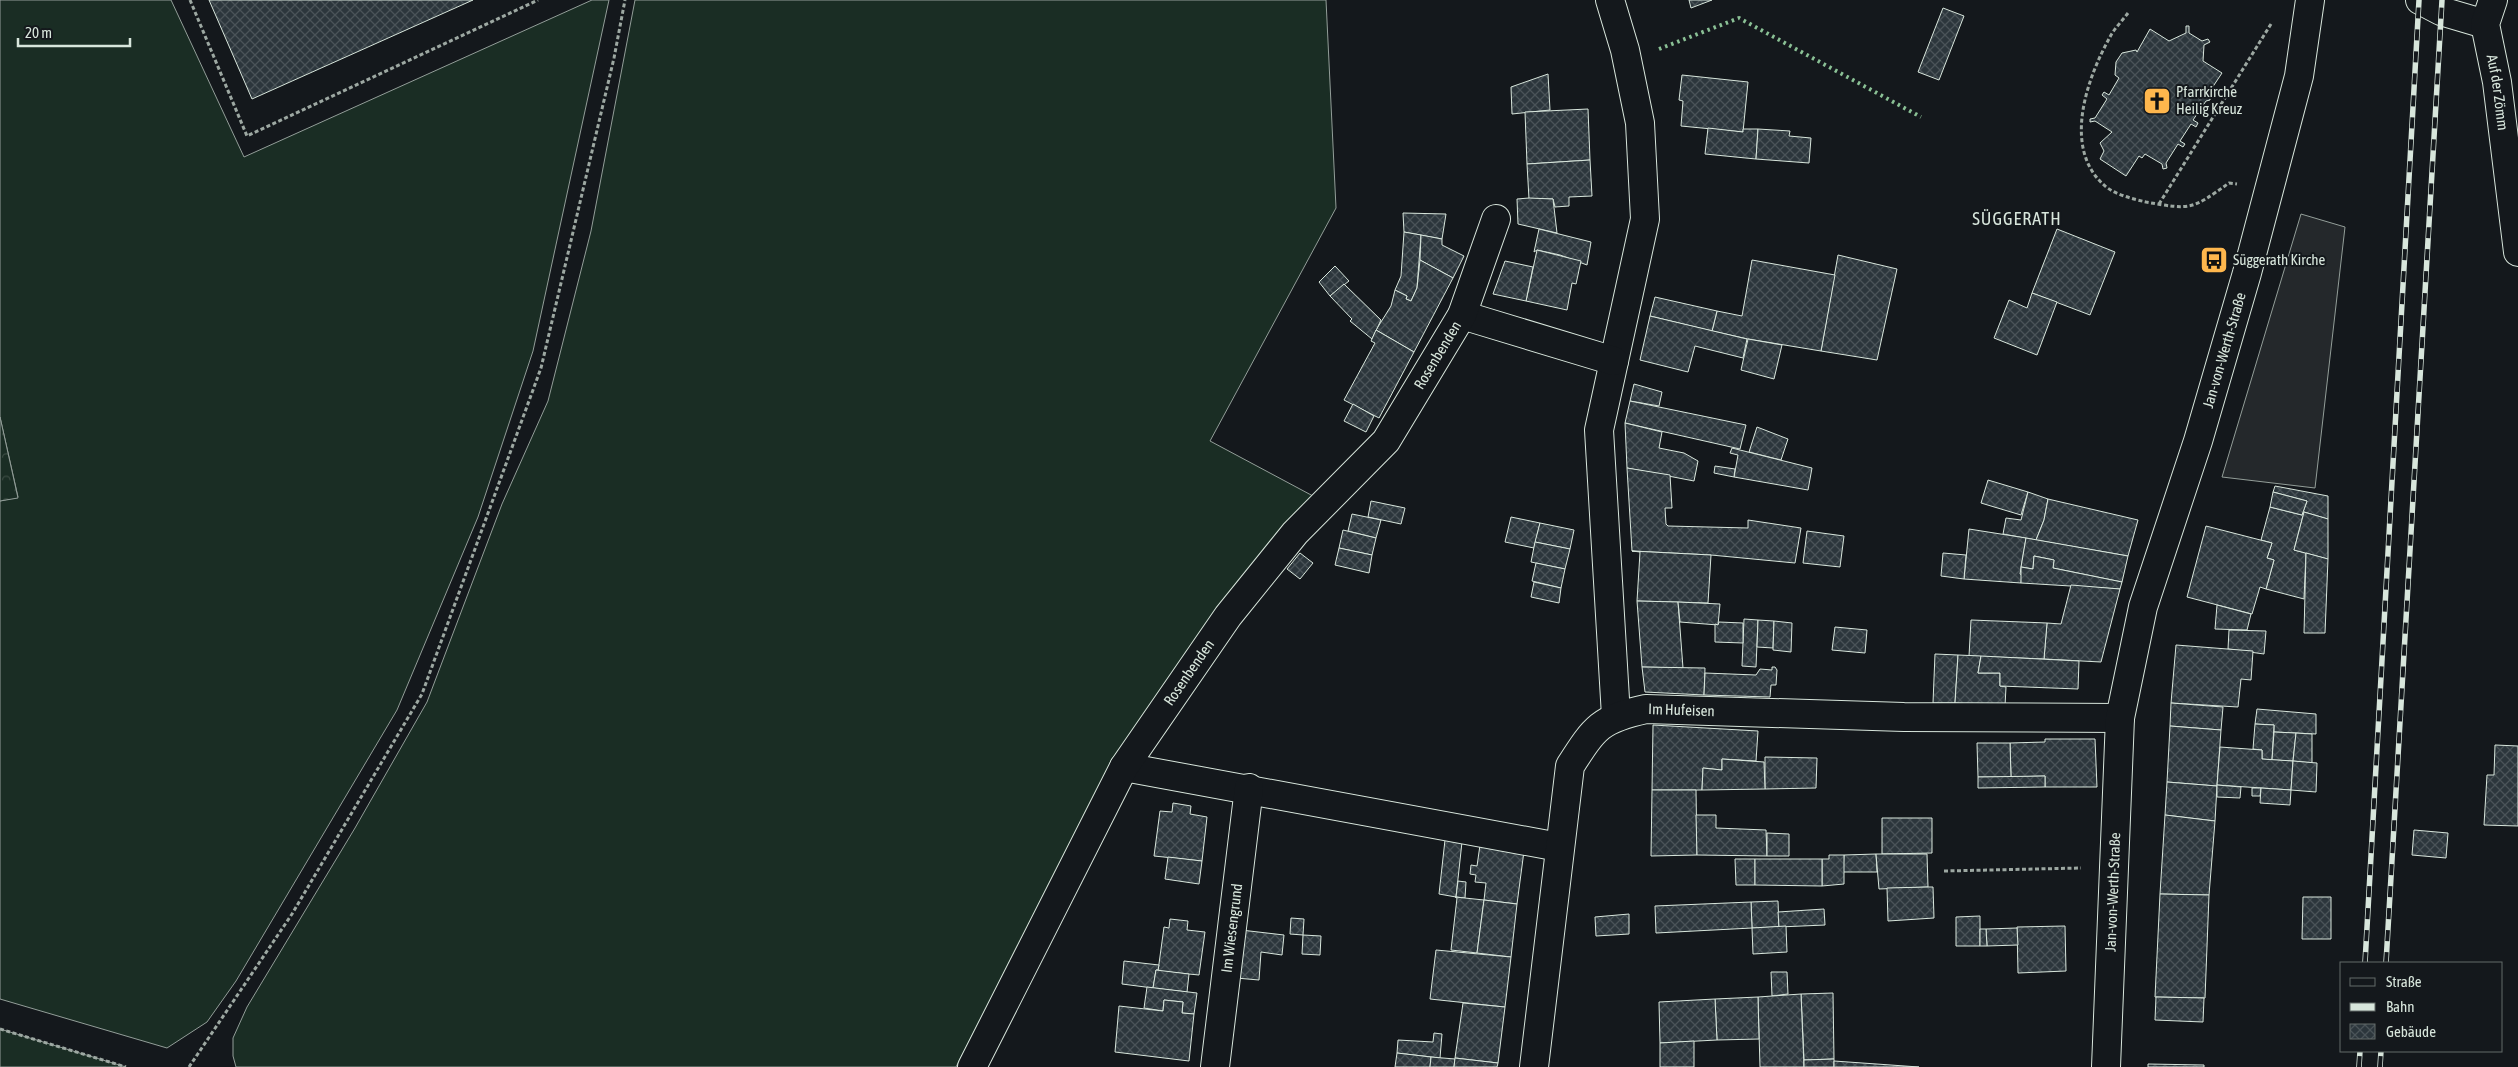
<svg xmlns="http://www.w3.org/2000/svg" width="2518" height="1067" font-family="'Asap Condensed',sans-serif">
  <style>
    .grass { fill: #1a2d24; stroke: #939e99 }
    .forest { fill: url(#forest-crowns); stroke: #939e99 }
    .parking { fill: #24282b; stroke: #939e99 }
    .building { fill: url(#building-cross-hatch); stroke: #d8e6dc }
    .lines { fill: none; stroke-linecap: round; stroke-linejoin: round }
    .minor-casing { stroke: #d8e6dc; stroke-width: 30 }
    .major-casing { stroke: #d8e6dc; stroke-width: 30 }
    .path { stroke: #9da8a2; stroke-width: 3; stroke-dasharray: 4 2.5; stroke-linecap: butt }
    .minor { stroke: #14181c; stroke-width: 28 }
    .major { stroke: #14181c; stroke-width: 28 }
    .rail-casing { stroke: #d8e6dc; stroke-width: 5.5 }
    .rail { stroke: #14181c; stroke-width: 4; stroke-dasharray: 11; stroke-linecap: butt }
    .hedge { stroke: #8ac095; stroke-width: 4; stroke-dasharray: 2.5 4; stroke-linecap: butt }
    .labels { text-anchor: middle; stroke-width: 4; stroke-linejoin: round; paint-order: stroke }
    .poi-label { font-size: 15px; fill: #d8e6dc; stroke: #14181c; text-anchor: start }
    .street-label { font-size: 15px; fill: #d8e6dc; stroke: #14181c }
    .quarter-label { font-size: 18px; letter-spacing: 1px; fill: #d8e6dc; stroke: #14181c }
  </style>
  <defs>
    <pattern id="forest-crowns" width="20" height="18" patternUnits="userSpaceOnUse" patternTransform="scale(1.25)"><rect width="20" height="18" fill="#1a2d24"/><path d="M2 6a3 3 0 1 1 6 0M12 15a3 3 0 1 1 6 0" fill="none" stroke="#3b4b43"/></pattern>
    <pattern id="building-cross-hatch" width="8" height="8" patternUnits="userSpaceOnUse" patternTransform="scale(1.25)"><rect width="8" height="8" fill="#2c363c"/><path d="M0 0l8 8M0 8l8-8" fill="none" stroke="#4a5358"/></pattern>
  </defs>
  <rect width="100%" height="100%" fill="#14181c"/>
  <g class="grass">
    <path d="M0 0H171L244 157 592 0H609L533 351 478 517 397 710 236 981 207 1022 167 1048 0 999V501L18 497 0 417Z"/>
    <path d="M635 0H1326L1336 208 1210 441 1313 496 1117 752 956 1067H236L233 1056V1038L247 1007 355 828 427 702 502 504 548 401 591 231Z"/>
    <path d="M0 1029 126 1067H0Z"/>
  </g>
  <path class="forest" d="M0 417 18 498 0 501Z"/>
  <path class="parking" d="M2301 214 2345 227 2315 488 2222 477Z"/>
  <g class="building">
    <path d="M209 0H473L252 99Z"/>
    <path d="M1689 0H1712L1691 8Z"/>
    <path d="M1943 8 1964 16 1939 80 1918 72Z"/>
    <path d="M2186 26H2189V33L2202 41 2208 39 2210 42 2204 45 2203 61 2222 73 2206 97H2210V100L2206 101 2193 120 2198 123 2196 127 2191 124 2180 141 2185 144 2183 147 2178 144 2166 163 2167 168 2163 169 2162 164 2145 154 2142 158 2139 156 2126 176 2100 159 2104 151 2100 143 2112 132 2095 121 2090 122V119L2095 118 2107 99 2102 95 2104 92 2109 95 2119 78 2115 75 2116 62 2122 53 2136 50 2137 52 2150 29 2169 41 2186 33Z"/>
    <path d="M1548 74 1550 110 1512 114 1511 87Z"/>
    <path d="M1682 75 1748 82 1743 132 1681 126 1683 101 1679 100Z"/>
    <path d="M1588 109 1590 160 1527 164 1525 112Z"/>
    <path d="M1708 128 1743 132V129H1758L1756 159 1705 154Z"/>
    <path d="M1758 129 1790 131 1789 136 1811 138 1809 163 1756 159Z"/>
    <path d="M1590 160 1592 196 1569 197V206L1555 207 1553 199H1529L1527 164Z"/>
    <path d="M1529 198 1553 199 1557 233 1518 224 1517 199Z"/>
    <path d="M1403 213 1446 214 1442 239 1404 232Z"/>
    <path d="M1539 229 1591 242 1587 265 1560 255 1537 250 1534 252Z"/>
    <path d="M2057 229 2115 252 2090 315 2032 293Z"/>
    <path d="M1404 232 1421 235 1417 288 1411 301 1406 299 1407 296 1395 290 1401 276Z"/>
    <path d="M1421 235 1442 239V245L1464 256 1453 278 1420 260Z"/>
    <path d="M1537 250 1581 261 1576 284 1572 283 1567 310 1526 301Z"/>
    <path d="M1838 255 1897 269 1877 360 1821 351Z"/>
    <path d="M1420 260 1453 278 1414 352 1376 330 1391 306 1395 290 1407 296 1406 299 1411 301 1417 288Z"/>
    <path d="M1752 260 1835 275 1821 351 1748 339 1712 331 1717 311 1742 316Z"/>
    <path d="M1505 261 1533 267 1526 301 1493 294Z"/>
    <path d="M1335 266 1349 281 1330 296 1319 282Z"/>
    <path d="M1344 284 1381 320 1372 339 1350 321 1352 319 1330 296Z"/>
    <path d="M2032 293 2057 302 2037 355 1994 338 2009 300 2027 308Z"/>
    <path d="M1655 297 1717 311 1712 331 1650 316Z"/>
    <path d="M1650 316 1747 339 1743 358 1695 346 1688 372 1640 360Z"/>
    <path d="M1376 330 1414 352 1379 418 1344 400 1375 343 1371 341Z"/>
    <path d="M1748 339 1782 345 1774 379 1741 370Z"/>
    <path d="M1634 384 1662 392 1659 406 1630 401Z"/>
    <path d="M1630 401 1746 425 1740 449 1625 423Z"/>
    <path d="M1353 404 1374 416 1366 432 1344 421Z"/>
    <path d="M1625 423 1662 432 1659 448 1684 453 1698 461 1694 481 1627 468Z"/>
    <path d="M1757 427 1788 439 1781 460 1749 452Z"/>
    <path d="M1732 448 1812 468 1808 490 1734 477 1738 455 1730 453Z"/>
    <path d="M1715 466 1735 469 1734 477 1714 473Z"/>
    <path d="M1627 468 1670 475 1672 508H1665L1666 524 1668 526 1748 528V520L1801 528 1795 563 1711 555 1632 551Z"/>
    <path d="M1988 480 2028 492 2021 515 1981 503Z"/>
    <path d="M2275 486 2328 496V519L2304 512 2294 550 2306 553 2304 599 2266 589 2274 560 2267 558 2272 543 2261 540 2270 507 2302 515 2307 501 2273 492Z"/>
    <path d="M2028 492 2048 499 2044 520 2036 540 2003 534 2006 518 2021 520Z"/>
    <path d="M2273 492 2307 501 2302 515 2270 507Z"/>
    <path d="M2048 499 2138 520 2128 556 2036 540 2044 520Z"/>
    <path d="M1371 501 1405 508 1401 524 1368 517Z"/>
    <path d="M2304 512 2328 519V559L2294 550Z"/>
    <path d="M1352 514 1381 520 1376 538 1348 531Z"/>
    <path d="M1511 517 1540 523 1534 548 1505 542Z"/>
    <path d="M1540 523 1574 530 1570 549 1535 542Z"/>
    <path d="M2206 526 2272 543 2267 558 2274 560 2266 589 2260 587 2252 614 2187 597Z"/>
    <path d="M1969 529 2026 538 2020 574 2022 575 2021 583 1964 579Z"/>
    <path d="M1343 530 1376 538 1372 555 1339 548Z"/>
    <path d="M1807 531 1844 536 1840 567 1803 563Z"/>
    <path d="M2026 538 2128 556 2122 582 2053 568 2054 560 2034 556 2033 569 2021 567Z"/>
    <path d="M1535 542 1570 549 1565 569 1531 562Z"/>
    <path d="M1339 548 1372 555 1369 573 1335 565Z"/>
    <path d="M1632 551 1711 555 1708 603 1637 601 1640 552Z"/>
    <path d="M1300 553 1313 563 1300 579 1287 569Z"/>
    <path d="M1943 553 1966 555 1964 579 1941 576Z"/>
    <path d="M2306 553 2328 559 2325 633H2304Z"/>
    <path d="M2034 556 2054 560 2053 568 2122 582 2120 589 2021 583V567L2033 569Z"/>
    <path d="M1536 563 1565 569 1561 588 1532 581Z"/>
    <path d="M1534 582 1561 588 1559 603 1531 597Z"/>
    <path d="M2071 585 2120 589 2101 662 2044 659 2047 623 2061 624Z"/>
    <path d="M1637 601 1678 602 1683 668 1642 667Z"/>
    <path d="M1678 602 1720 604 1718 625 1680 622Z"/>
    <path d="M2217 605 2251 614 2247 630 2215 629Z"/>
    <path d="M1744 619 1758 620 1756 667 1742 666Z"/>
    <path d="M1758 620 1774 621 1773 648 1757 647Z"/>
    <path d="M1971 620 2047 623 2044 659 1969 656Z"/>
    <path d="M1774 621 1792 623 1791 652 1773 650Z"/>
    <path d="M1719 622 1743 623V643L1715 642V624L1718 625Z"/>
    <path d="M1835 627 1867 630 1865 653 1832 650Z"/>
    <path d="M2229 630 2266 631 2264 654 2228 649Z"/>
    <path d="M2176 645 2253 651 2251 680 2241 679 2238 707 2171 703Z"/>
    <path d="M1935 654 1958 655 1955 703H1933Z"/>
    <path d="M1958 655 1981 656 1978 673H2000V686L2006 687 2005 706 1955 703Z"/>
    <path d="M1981 656 2079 661 2078 689 2000 686V673H1978Z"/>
    <path d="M1642 667 1705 668 1704 695 1645 692Z"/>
    <path d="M1772 667H1775L1777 670 1776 685H1771L1770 697 1704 695 1705 673 1756 675 1760 669 1772 670Z"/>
    <path d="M2171 703 2223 707 2221 730 2170 726Z"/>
    <path d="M2257 709 2316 714V734L2274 732V725L2255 724Z"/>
    <path d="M2255 724 2274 725 2272 760 2262 759V750L2253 749Z"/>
    <path d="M1653 725 1758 731 1756 761 1722 759V770L1703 768 1702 790H1652Z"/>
    <path d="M2170 726 2221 730 2217 786 2167 782Z"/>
    <path d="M2274 732 2296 733 2293 761 2272 760Z"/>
    <path d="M2296 733 2312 734V763L2293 761Z"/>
    <path d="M2045 739H2095L2097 787H2045V776L2011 777 2010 743 2045 742Z"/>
    <path d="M1977 743H2010L2011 777H1978Z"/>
    <path d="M2495 745 2518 746V826L2484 825 2487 775H2494Z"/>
    <path d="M2220 747 2262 750V759L2293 761 2291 790 2217 785Z"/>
    <path d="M1765 757 1817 758 1816 788 1765 789Z"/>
    <path d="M1722 759 1764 762 1765 789 1702 790 1703 768 1722 770Z"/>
    <path d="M2293 761 2317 763 2316 792 2291 790Z"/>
    <path d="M2045 776V787L1978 788V777Z"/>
    <path d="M2167 782 2217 786 2215 821 2165 815Z"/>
    <path d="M2217 785 2241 787 2240 798 2217 797Z"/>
    <path d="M2252 788H2261L2260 796H2252Z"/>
    <path d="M2261 788 2291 790 2290 805 2260 803Z"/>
    <path d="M1652 790H1696L1697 855 1651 856Z"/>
    <path d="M1173 803 1191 806 1190 814 1207 817 1202 861 1154 856 1160 811 1172 812Z"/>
    <path d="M1696 815H1716V828L1766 830 1767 856 1697 855Z"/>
    <path d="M2165 815 2215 821 2209 895 2160 894Z"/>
    <path d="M1882 818H1932V853L1882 854Z"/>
    <path d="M2414 830 2448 833 2446 858 2412 855Z"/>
    <path d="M1767 833 1789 834V856H1767Z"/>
    <path d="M1445 840 1462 842 1456 897 1439 894Z"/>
    <path d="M1480 845 1524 851 1517 904 1484 900 1486 883 1475 882 1476 875 1470 874 1471 865 1477 866Z"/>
    <path d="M1876 854 1877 872H1843L1844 855Z"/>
    <path d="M1876 854H1927L1928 887 1879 889Z"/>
    <path d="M1829 855H1844V884L1822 886V859H1829Z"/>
    <path d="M1168 857 1202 861 1199 884 1165 879Z"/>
    <path d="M1735 859H1755V885H1736Z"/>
    <path d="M1755 859H1822V886L1755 885Z"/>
    <path d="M1458 881 1466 882 1465 898 1456 897Z"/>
    <path d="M1928 887H1933L1934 918 1888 921 1887 888Z"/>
    <path d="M2160 894 2209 895 2205 998 2155 997Z"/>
    <path d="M1455 897 1484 900 1477 953 1451 950 1457 898Z"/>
    <path d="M2303 897H2331V939H2302Z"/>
    <path d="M1484 900 1517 904 1511 957 1477 953Z"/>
    <path d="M1778 901 1779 927 1752 928 1751 902Z"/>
    <path d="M1751 902 1752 928 1656 933 1655 906Z"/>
    <path d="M1824 909 1825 925 1779 927 1778 912Z"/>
    <path d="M1629 914V934L1596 936 1595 917Z"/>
    <path d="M1980 916V946H1956V917Z"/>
    <path d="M1291 918 1304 919 1303 935 1290 934Z"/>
    <path d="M1170 919 1188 921 1187 930 1205 932 1199 975 1158 971 1164 927 1169 928Z"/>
    <path d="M1786 926 1787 952 1753 954 1752 928Z"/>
    <path d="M2065 926 2066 971 2018 973 2017 927Z"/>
    <path d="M2017 928 2018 945 1987 946 1986 929Z"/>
    <path d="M1980 929H1986L1987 946H1980Z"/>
    <path d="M1241 930 1284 935 1282 955 1261 952 1259 980 1236 978Z"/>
    <path d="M1303 935 1321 936 1320 955 1302 954Z"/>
    <path d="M1436 950 1511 957 1505 1007 1430 999Z"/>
    <path d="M1124 961 1159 965 1158 970H1156L1153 988 1122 984Z"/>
    <path d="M1156 970 1189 974 1187 992 1153 988Z"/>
    <path d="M1771 972H1787L1788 994 1772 996Z"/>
    <path d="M1147 987 1197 993 1194 1014 1182 1013 1183 1002 1164 1000 1163 1011 1144 1008Z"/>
    <path d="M1833 993 1834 1059 1804 1060 1801 994Z"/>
    <path d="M1801 994 1804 1067H1760L1758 997Z"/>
    <path d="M1758 997 1759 1039 1717 1040 1715 999Z"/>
    <path d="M2156 997 2204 998 2203 1022 2155 1020Z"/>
    <path d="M1715 999 1717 1040 1660 1043 1659 1002Z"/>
    <path d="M1164 1000 1183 1002 1182 1013 1194 1014 1189 1061 1115 1052 1119 1006 1163 1011Z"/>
    <path d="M1463 1003 1505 1007 1498 1063 1455 1058Z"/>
    <path d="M1434 1033 1442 1034 1440 1058 1397 1053 1398 1040 1433 1042Z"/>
    <path d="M1694 1041V1067H1660V1043Z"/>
    <path d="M1397 1053 1431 1057 1430 1067H1395Z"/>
    <path d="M1431 1057 1455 1059 1454 1067H1430Z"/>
    <path d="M1455 1058 1498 1063 1497 1067H1454Z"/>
    <path d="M1834 1059V1067H1804V1060Z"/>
    <path d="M1834 1061 1919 1067H1834Z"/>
    <path d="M2148 1064 2204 1065V1067H2148Z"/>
  </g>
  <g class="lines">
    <g class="minor-casing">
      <g id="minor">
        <path d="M1610 0 1625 50 1640 123 1645 219 1599 430 1616 716"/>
        <path d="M2420 0 2441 11 2485 24"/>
        <path id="s1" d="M2493 0 2485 24 2497 82 2518 252"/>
        <path d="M1462 315 1614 361"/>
        <path d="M1124 767 1559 847"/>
        <path id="s2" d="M972 1067 1124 767 1228 616 1295 533 1386 441 1462 315 1496 219"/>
        <path id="s3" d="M1215 1067 1249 788"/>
        <path id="s4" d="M1534 1067 1570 766C1595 727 1600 719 1646 709L1904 717 2120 718"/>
      </g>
    </g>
    <g class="major-casing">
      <g id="major">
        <path id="s5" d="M2106 1067 2120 718 2143 607 2198 441 2247 273 2299 76 2310 0"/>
      </g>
    </g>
    <g class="path">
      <path d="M190 0 247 136 538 0"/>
      <path d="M2128 13C2122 21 2114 29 2110 37 2087 78 2062 148 2104 185 2113 194 2133 199 2146 202 2191 210 2191 210 2229 183L2237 184"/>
      <path d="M2159 204 2271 24"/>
      <path d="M1944 871 2081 868"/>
      <path d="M0 1029 126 1067"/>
      <path d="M189 1067 292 914 422 694 541 368 614 58 625 0"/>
    </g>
    <use href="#minor" class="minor"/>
    <use href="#major" class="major"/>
    <g class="rail-casing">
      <g id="rail">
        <path d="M2365 963 2419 0"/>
        <path d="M2386 963 2442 0"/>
        <path d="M2359 1067 2360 1051"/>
        <path d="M2380 1067 2381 1051"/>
      </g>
    </g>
    <use href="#rail" class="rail"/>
    <path class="hedge" d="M1659 49 1739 18 1921 117"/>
  </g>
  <defs>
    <g id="church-square" transform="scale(1.4375)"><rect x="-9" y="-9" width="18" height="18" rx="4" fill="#ffb74d" stroke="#14181c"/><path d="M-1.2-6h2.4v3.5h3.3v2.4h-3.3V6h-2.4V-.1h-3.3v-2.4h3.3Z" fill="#111"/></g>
    <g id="bus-square" transform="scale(1.4375)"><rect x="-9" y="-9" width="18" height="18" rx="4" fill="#ffb74d" stroke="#14181c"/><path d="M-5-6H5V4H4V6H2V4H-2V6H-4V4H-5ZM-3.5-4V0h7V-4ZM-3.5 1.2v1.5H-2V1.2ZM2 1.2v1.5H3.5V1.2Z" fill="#111"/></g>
  </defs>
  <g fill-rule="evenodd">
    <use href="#church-square" x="2157" y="101"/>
    <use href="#bus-square" x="2214" y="260"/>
  </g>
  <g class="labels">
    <g class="poi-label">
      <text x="2176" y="97">Pfarrkirche<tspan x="2176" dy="17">Heilig Kreuz</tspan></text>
      <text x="2233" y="265">Süggerath Kirche</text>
    </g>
    <g class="street-label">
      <text dy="5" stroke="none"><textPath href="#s1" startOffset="95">Auf der Zömm</textPath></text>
      <text dy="5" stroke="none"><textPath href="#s5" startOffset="732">Jan-von-Werth-Straße</textPath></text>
      <text dy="5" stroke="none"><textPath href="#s2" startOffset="856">Rosenbenden</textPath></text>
      <text dy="5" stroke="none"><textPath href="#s2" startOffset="451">Rosenbenden</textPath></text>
      <text dy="5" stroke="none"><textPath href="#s4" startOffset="438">Im Hufeisen</textPath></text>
      <text dy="5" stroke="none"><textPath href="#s5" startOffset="175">Jan-von-Werth-Straße</textPath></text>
      <text dy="5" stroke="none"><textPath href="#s3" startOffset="140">Im Wiesengrund</textPath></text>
    </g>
    <g class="quarter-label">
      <text x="2017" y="225">SÜGGERATH</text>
    </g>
  </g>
  <rect x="2340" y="962" width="162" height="90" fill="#14181c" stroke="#626a69"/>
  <rect x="2350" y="978" width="25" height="8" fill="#14181c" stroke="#626a69"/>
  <text x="2386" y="987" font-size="15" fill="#d8e6dc">Straße</text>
  <rect x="2350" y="1003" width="25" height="8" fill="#d8e6dc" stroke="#626a69"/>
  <text x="2386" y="1012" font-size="15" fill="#d8e6dc">Bahn</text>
  <rect x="2350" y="1024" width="25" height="15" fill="url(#building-cross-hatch)" stroke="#626a69"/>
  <text x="2386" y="1037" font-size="15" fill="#d8e6dc">Gebäude</text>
  <path d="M18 38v8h112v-8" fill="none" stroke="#d8e6dc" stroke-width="2.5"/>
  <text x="25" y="38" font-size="15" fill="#d8e6dc" stroke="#14181c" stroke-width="4" paint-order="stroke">20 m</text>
</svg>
